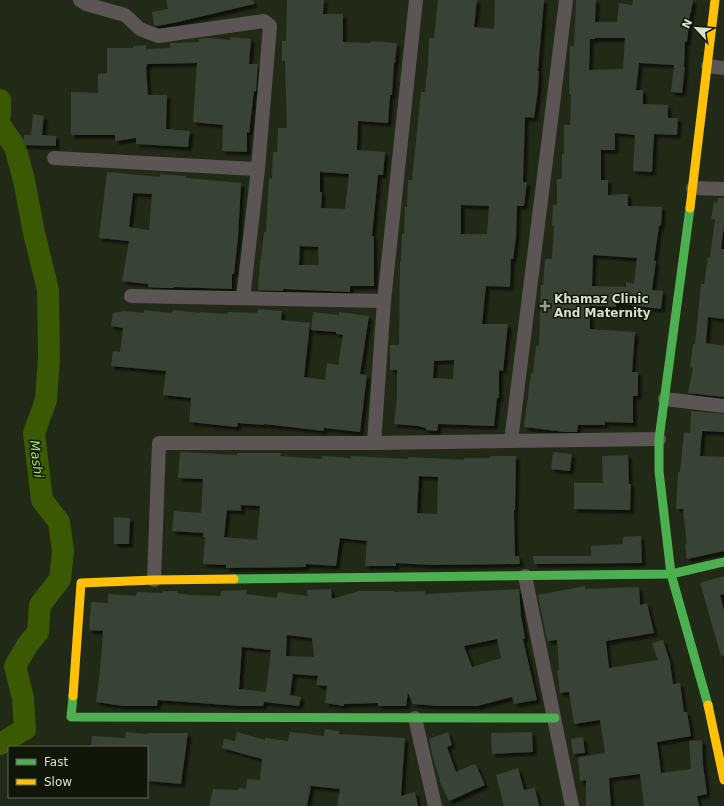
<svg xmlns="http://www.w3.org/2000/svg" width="724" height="806" font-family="'DejaVu Sans',sans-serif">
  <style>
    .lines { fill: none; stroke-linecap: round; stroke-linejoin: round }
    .river { stroke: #3a5902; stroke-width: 22 }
    .building { fill: #384235; fill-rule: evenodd; filter: url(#shadow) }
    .street { stroke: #5b5554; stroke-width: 14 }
    .fast { stroke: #4caf50; stroke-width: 9 }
    .slow { stroke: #ffc107; stroke-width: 9 }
    .poi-dot { fill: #97a18d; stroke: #101708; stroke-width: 1.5 }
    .labels { text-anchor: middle; stroke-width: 3; stroke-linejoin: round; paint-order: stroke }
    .poi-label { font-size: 12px; font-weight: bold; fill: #d6e1cc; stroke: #101708; text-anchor: start }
    .water-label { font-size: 13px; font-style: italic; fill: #a6e25b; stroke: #101708 }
  </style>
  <defs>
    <filter id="shadow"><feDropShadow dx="3.5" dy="3.5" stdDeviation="1" flood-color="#0009"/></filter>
  </defs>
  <rect width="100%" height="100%" fill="#212a17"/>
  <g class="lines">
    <g class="river">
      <path d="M0 100V114"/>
      <path d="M0 125 15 147 24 180 34 233 48 290 49 358 46 400 34 433 42 500 59 522 63 551 60 579 40 605 38 632 28 644 15 666 23 698 25 729 0 744"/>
    </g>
  </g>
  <g class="building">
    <path d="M166 0H253L254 4 178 22 157 26 154 25 152 12 168 9Z"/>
    <path d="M287 0H324L323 14H343V42L371 43V41L397 43 395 63H394L392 95H390L388 123 358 121 357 150 385 152 383 175H378L372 236H374V286H350V292L283 289V291L258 290 260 260H261L264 232H266L269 178 272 179 273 152H277L278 128H287L285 64V61H282V41H286ZM320 172 349 174 345 209 321 208 322 192H320ZM300 246 318 247 319 265H299Z"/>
    <path d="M438 0H477L474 27 494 29 495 0H544L538 71H539L538 90 534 118 525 117 523 182H527L524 206H517L516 237 513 259H511L510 287 486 286 482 324H508L503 371 499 370V398H497L494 426 438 424 437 431 426 430V428L418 426 394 424 397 397V370H390V345H399L400 261H401L402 234H404L405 207H407L408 180H412L421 92H425L428 63 429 38H434ZM461 205 489 206 487 234H461ZM454 360 453 379 433 378 434 361Z"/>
    <path d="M576 0H596L595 22H617L619 3 632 5 633 0H693L691 13H690L687 42H685L684 67H685L682 93 671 92 674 65 639 63 636 90H643V104L668 105V118H678L677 135 654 134 652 172 633 171 635 135 615 133V150H601V180H608V195L628 194V206L662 207 661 226H659L654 260 656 261 652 290 663 291 661 309 616 303V307L590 306V329L635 332 632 372H638V396H633V423L605 422V425H578L577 432H565L524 427 531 373H533L536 346H539L541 285H543L545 259H552L554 226H552L553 205H557V179H562V154H564V125H570L571 94H569L570 46H574ZM595 38H625L623 69 589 70 590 39H595ZM593 255 637 258 634 284 626 282V287L592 286Z"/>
    <path d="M230 37 251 39 249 64H258L256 92 254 91 249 133 247 132V152L222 151 223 125 193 122 197 63 147 64V67H146L148 95H167L166 129 190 131 188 147 136 144V138L115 141V135H71V92L98 93V74L107 73V48H133V46L146 45V49L170 48V43L199 42V39L207 38 230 40Z"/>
    <path d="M33 114 44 116 42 135 56 136V146L23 145 24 135H31Z"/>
    <path d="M107 172 160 177V174L186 176V178L241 183 238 238 234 274H232V289L174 287V288H163L148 287V284L122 281 129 241 99 238ZM133 193 152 194 149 230 129 227Z"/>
    <path d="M718 198H724V225L721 249H724V319L708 317 706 343 724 346V397L688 393 693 368 690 367 693 344H695L701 284H704L708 257 710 258 715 219H711L714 202 717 203Z"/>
    <path d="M258 309 282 311 281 320 310 323 304 377 325 380 327 363 338 365 343 335 336 334V332L311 330 313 312 339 315V312L369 316 360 374 367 375 360 432 324 428V431L264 424V425L238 423 237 427 189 422 191 398 163 395 166 371 111 366 113 351 120 352 123 328 111 326 113 313 125 311 144 313V310L172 313 173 310 200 313V312L228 314V312L257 313Z"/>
    <path d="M691 411 724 414V432L702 431 700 456 724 457V551L687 559 685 545 687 544 683 509H676L678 472H680L684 432 690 433Z"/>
    <path d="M180 452 237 455V453H281L280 456 322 459V456L351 458V456L408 459V457L464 460V458H490V456H516L515 510H514L515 556H519L520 564 432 565 396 563V566H365L367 541 340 538 336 566 306 564V567L226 568V565L203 564 205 537H203V533L172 531 174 511 201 513 203 479 178 478ZM419 476 438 477 437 514 417 513ZM241 505 260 506 257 540 224 537 227 510 241 511Z"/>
    <path d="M553 452 572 454 570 471 551 469Z"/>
    <path d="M628 455 629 484H631L630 510 574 509V483H603L602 456Z"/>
    <path d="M114 517 130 518 129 544H114Z"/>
    <path d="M641 536 642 563 534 564 533 556H591V546L623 544V537Z"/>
    <path d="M724 576V594L720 595 724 611V655L721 656 700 583Z"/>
    <path d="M585 586V589L639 587 640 605 647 603 654 633 606 641 609 668 658 660 652 643 663 640 670 662 673 684 680 683 684 712H687L691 736 657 742 661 773 691 769 689 741 702 740 703 764 707 794 697 796 699 806H644L640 774 609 778 611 806H586V780L580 781 578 757 605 753 600 720 574 724 569 692 560 693 557 670H559L557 640 547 641 538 595Z"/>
    <path d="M331 589 332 599 359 591H394V592L425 591V594L519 589 521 616 525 638 523 639 537 700 514 704 512 697 477 706H438L413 704 408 693 406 706H378V703L344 704V706L325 703 327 686 316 685 318 676 293 674 290 695 301 697 299 706 264 702 263 706H240L158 700 157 706H123L96 702 100 671 103 631 89 630 91 602 108 603V594L136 596 137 592 163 593V591H177V593L190 595 221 596V591L247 590 246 594 277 598 278 592 308 596 307 590ZM287 635 312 638 314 657 286 656ZM497 639 501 658 472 667 464 646ZM242 647 271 650 266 692 239 689Z"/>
    <path d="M325 729 339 731V734L405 738 401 796 415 792 418 806H337L340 789 311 786 307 806H209L213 789 238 790 239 788 246 789 247 779 260 780 262 759 222 748 224 739 235 741 237 732 265 740V738L288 741 290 732 324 736Z"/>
    <path d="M126 732 147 734 148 733H188L181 784 147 781V747H91L92 736 125 738Z"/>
    <path d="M448 732 452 745 447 747 456 772 472 765H476L485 785 449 801 439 780 440 779 434 762 429 739Z"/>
    <path d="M532 732 533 752 492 754 491 733Z"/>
    <path d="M583 737 585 753 573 754 571 739Z"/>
    <path d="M518 768 524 790 535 788 539 806H504L496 775Z"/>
  </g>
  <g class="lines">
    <g class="street">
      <path d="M80 0 86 4 125 15 140 29 158 36 264 21 270 26 258 169 243 298"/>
      <path d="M708 66 724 68"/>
      <path d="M54 158 258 169"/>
      <path d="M693 188 724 189"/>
      <path d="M131 296 384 301"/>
      <path d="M665 399 724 406"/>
      <path d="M511 441 566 0"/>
      <path d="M374 443 384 301 416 0"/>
      <path d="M525 576 572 806"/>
      <path d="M154 580 159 443H374L659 439"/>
      <path d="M415 718 435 806"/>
    </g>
    <g class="fast">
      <path d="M690 208 659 439V471L671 574 708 705"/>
      <path d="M234 579 671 574 724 562"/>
      <path d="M73 696 71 717 555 718"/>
    </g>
    <g class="slow">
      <path d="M690 208 715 0"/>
      <path d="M73 696 81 583 154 580 234 579"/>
      <path d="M708 705 724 780"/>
    </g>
  </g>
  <path class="poi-dot" d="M543 300h4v4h4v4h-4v4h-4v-4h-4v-4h4z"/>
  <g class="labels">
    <g class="poi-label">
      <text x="554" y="303">Khamaz Clinic<tspan x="554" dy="14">And Maternity</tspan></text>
    </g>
    <g class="water-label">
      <text transform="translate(37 459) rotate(83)" y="5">Mashi</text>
    </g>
  </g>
  <rect x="8" y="746" width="140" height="52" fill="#101708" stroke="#5f6856"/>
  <rect x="16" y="759" width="20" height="6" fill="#4caf50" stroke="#5f6856"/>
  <text x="44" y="766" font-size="12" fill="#d6e1cc">Fast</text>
  <rect x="16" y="779" width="20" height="6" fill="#ffc107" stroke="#5f6856"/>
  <text x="44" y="786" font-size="12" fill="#d6e1cc">Slow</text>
  <g transform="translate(696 28) rotate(296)" stroke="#101708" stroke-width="3" paint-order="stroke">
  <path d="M0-3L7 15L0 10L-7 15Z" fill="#d6e1cc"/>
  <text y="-6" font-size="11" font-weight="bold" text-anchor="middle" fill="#d6e1cc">N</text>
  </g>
</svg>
